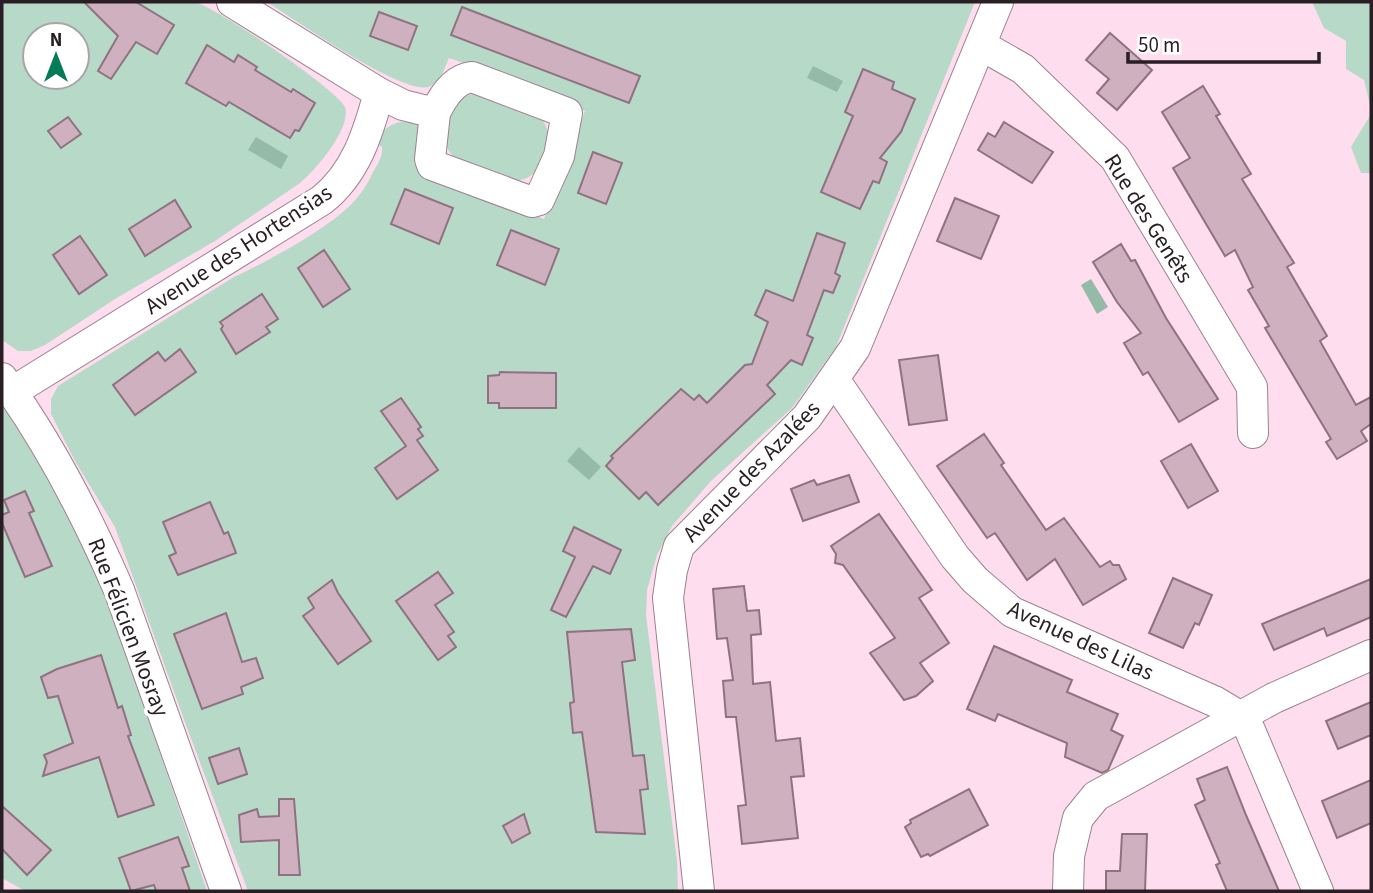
<svg xmlns="http://www.w3.org/2000/svg" width="1373" height="893" font-family="'Source Sans 3',sans-serif">
  <style>
    .green { fill: #b6d9c8; fill-rule: evenodd }
    .water { fill: #95baa8 }
    .building { fill: #cfb0bf; stroke: #8f7281; stroke-width: 2 }
    .lines { fill: none; stroke-linecap: round; stroke-linejoin: round }
    .minor-casing { stroke: #9e818f; stroke-width: 32 }
    .minor { stroke: #fff; stroke-width: 30 }
    .labels { text-anchor: middle; stroke-width: 7; stroke-linejoin: round; paint-order: stroke }
    .street-label { font-size: 23px; fill: #291e24; stroke: #fff }
  </style>
  <rect width="100%" height="100%" fill="#fedeee"/>
  <g class="green">
    <path d="M2 2C46 2 91 2 135 2 154 2 175 0 194 2 212 4 339 91 345 107 352 128 315 171 300 183L215 241 115 299 45 345 31 351H18L2 340ZM35 35H77V77H35Z"/>
    <path d="M267 2H975L836 347 792 408 711 481 672 526 657 555 647 590 646 615 677 861 678 891H248L186 725 115 527 75 461 51 414V399L58 386 234 277C266 262 334 226 356 199 363 191 369 181 373 172 378 164 383 156 382 147L373 142C384 126 402 115 422 126L423 142 414 164 449 182 544 219 585 111 517 81 449 58C444 69 441 83 428 87 401 94 294 19 267 2Z"/>
    <path d="M1312 2H1371V109L1364 80 1346 69V41L1324 28Z"/>
    <path d="M481 91 542 119C550 131 552 147 544 160 528 188 511 182 484 172 472 168 460 165 452 155 430 128 451 97 481 91Z"/>
    <path d="M1371 114V173H1361L1351 147Z"/>
    <path d="M2 367 92 553 207 891H25L2 878Z"/>
  </g>
  <g class="water">
    <path d="M813 66 843 81 837 92 807 78Z"/>
    <path d="M256 137 288 156 281 169 248 150Z"/>
    <path d="M1091 279 1108 307 1097 314 1081 285Z"/>
    <path d="M579 447 601 467 589 480 567 461Z"/>
  </g>
  <g class="building">
    <path d="M84 2H136L174 25 157 54 136 42 111 79 98 71 118 36Z"/>
    <path d="M462 7 640 76 629 103 451 35Z"/>
    <path d="M379 12 417 26 408 50 370 36Z"/>
    <path d="M1110 33 1152 70 1117 110 1097 93 1109 79 1086 60Z"/>
    <path d="M207 45 234 62 238 55 257 67 255 70 291 92 293 89 315 103 299 131 295 130 290 138 229 102 226 106 186 83Z"/>
    <path d="M863 69 894 82 892 89 915 99 901 132 880 158 887 162 879 183 873 181 860 209 821 192 853 116 845 112Z"/>
    <path d="M1203 86 1220 114 1216 116 1251 174 1242 179 1294 263 1287 267 1327 336 1320 341 1356 405 1371 397V424L1361 431 1367 441 1337 459 1326 442 1331 439 1265 328 1269 326 1248 290 1253 287 1235 250 1225 256 1173 168 1190 158 1162 112Z"/>
    <path d="M68 117 81 134 61 148 48 131Z"/>
    <path d="M1004 122 1053 152 1032 183 978 150 988 133 995 137Z"/>
    <path d="M593 152 622 163 606 204 578 193Z"/>
    <path d="M405 189 453 208 439 244 391 224Z"/>
    <path d="M955 198 999 216 981 259 937 241Z"/>
    <path d="M175 200 191 227 145 256 129 229Z"/>
    <path d="M511 230 559 249 545 285 497 265Z"/>
    <path d="M817 233 845 243 835 273 840 276 833 293 824 290 807 335 813 338 802 365 791 360 767 385 775 394 658 505 646 492 639 499 606 466 613 458 611 456 681 389 694 400 699 395 707 403 745 365 752 364 768 322 755 315 766 290 793 301Z"/>
    <path d="M80 236 107 275 79 294 53 255Z"/>
    <path d="M1121 244 1131 261 1135 260 1166 318 1218 399 1179 422 1148 372 1143 375 1124 343 1141 333 1117 302 1093 262Z"/>
    <path d="M324 250 350 289 323 307 298 268Z"/>
    <path d="M262 294 278 319 266 327 270 332 236 354 221 329 223 326 220 322Z"/>
    <path d="M180 349 196 372 135 415 113 385 158 352 165 361Z"/>
    <path d="M938 355 947 420 909 425 899 360Z"/>
    <path d="M500 372 556 373V408H499V403H488V376L499 375Z"/>
    <path d="M401 398 421 427 418 429 423 436 417 440 438 470 397 499 375 468 406 446 381 411Z"/>
    <path d="M984 434 1004 463 1001 465 1046 530 1064 518 1100 567 1110 561 1113 565H1119L1126 579 1083 605 1055 559 1027 580 995 533 987 538 937 466Z"/>
    <path d="M1191 444 1218 491 1188 508 1161 461Z"/>
    <path d="M849 475 859 502 803 521 791 489 814 480 817 485Z"/>
    <path d="M25 491 34 511 29 513 52 566 25 577 2 523V515L9 512 4 500Z"/>
    <path d="M210 502 224 534 228 532 236 553 178 575 169 556 176 553 163 522Z"/>
    <path d="M879 514 932 590 919 598 949 643 920 663 933 681 916 696 904 700 870 653 895 638 843 565 835 563 836 554 831 546Z"/>
    <path d="M574 527 621 550 610 574 593 566 566 617 551 610 575 557 563 551Z"/>
    <path d="M438 572 453 593 435 605 454 632 448 636 456 647 438 660 396 601Z"/>
    <path d="M1173 578 1212 595 1199 625 1195 623 1183 648 1149 633Z"/>
    <path d="M1371 579V617L1327 636 1324 628 1274 650 1262 624Z"/>
    <path d="M332 580 338 593 371 641 338 664 303 616 314 608 308 598Z"/>
    <path d="M744 586 747 611 759 610 761 634 751 635 753 684 770 682 776 741 800 738 804 776 791 777 798 838 742 844 738 806 746 805 736 717H726L723 681 733 680 727 638 717 639 713 589Z"/>
    <path d="M226 613 242 662 256 658 263 678 241 687 243 694 202 709 174 634Z"/>
    <path d="M631 629 635 660 622 662 633 756 644 755 648 789 640 790 645 834 596 832 582 732 573 733 570 703 574 702 567 632Z"/>
    <path d="M994 646 1072 680 1067 692 1118 714 1111 730 1123 736 1108 770 1102 773 1065 757 1067 743 998 714 995 721 967 709Z"/>
    <path d="M101 655 118 708 122 706 131 735 128 736 154 805 118 817 99 757 43 776 47 762 44 755 73 743 58 696 48 698 41 677 57 669Z"/>
    <path d="M1371 702V735L1338 749 1326 721Z"/>
    <path d="M239 748 247 774 218 784 209 758Z"/>
    <path d="M1227 767 1246 815 1279 891H1227L1216 865 1220 863 1195 805 1205 800 1197 779Z"/>
    <path d="M1371 780V823L1337 838 1322 801Z"/>
    <path d="M969 789 988 825 930 856 928 854 921 857 905 827 911 823 910 820Z"/>
    <path d="M279 799H294L300 875H279V840L241 842 239 815 257 809 259 817 279 816Z"/>
    <path d="M2 806 51 850 27 875 2 849Z"/>
    <path d="M524 814 530 833 512 843 503 826Z"/>
    <path d="M1122 834H1147L1145 891H1106V871H1120Z"/>
    <path d="M178 837 189 866 182 868 190 891H156L154 885 131 891 119 858Z"/>
  </g>
  <g class="lines">
    <g class="minor-casing">
      <g id="minor">
        <path d="M981 45 1023 69 1115 158 1252 387 1253 433"/>
        <path d="M379 93 403 105 435 113 430 159 432 165 532 202 539 200 559 156 567 113 472 77C454 79 442 98 435 113"/>
        <path d="M2 378C50 444 87 516 119 590L226 891"/>
        <path d="M834 379 955 557 975 580 1012 612 1216 702 1241 717 1249 728 1318 891"/>
        <path d="M12 392 322 200C356 173 368 133 379 93L232 2"/>
        <path d="M699 891 668 598 672 570 679 546 807 417 855 348 998 2"/>
        <path d="M1068 891 1069 856 1078 818 1096 796 1274 698 1371 655"/>
      </g>
    </g>
    <use href="#minor" class="minor"/>
  </g>
  <g class="labels">
    <g class="street-label">
      <text transform="translate(1149 218) rotate(58)" y="8">Rue des Genêts</text>
      <text transform="translate(238 249) rotate(-33)" y="8">Avenue des Hortensias</text>
      <text transform="translate(751 471) rotate(-46)" y="8">Avenue des Azalées</text>
      <text transform="translate(129 627) rotate(69)" y="8">Rue Félicien Mosray</text>
      <text transform="translate(1081 640) rotate(25)" y="8">Avenue des Lilas</text>
    </g>
  </g>
  <rect width="1373" height="893" fill="none" stroke="#291e24" stroke-width="7"/>
  <g transform="translate(56 56)"><circle r="33" fill="#ffffff" stroke="#a9a5a7" stroke-width="2"/>
  <path d="M0-5L12 26L0 18L-12 26Z" fill="#057b57"/>
  <text y="-10" font-size="19" font-weight="bold" text-anchor="middle" fill="#291e24">N</text>
  </g>
  <path d="M1128 52v10h191v-10" fill="none" stroke="#291e24" stroke-width="3.5"/>
  <text x="1138" y="52" font-size="21" fill="#291e24" stroke="#ffffff" stroke-width="5" paint-order="stroke">50 m</text>
</svg>
